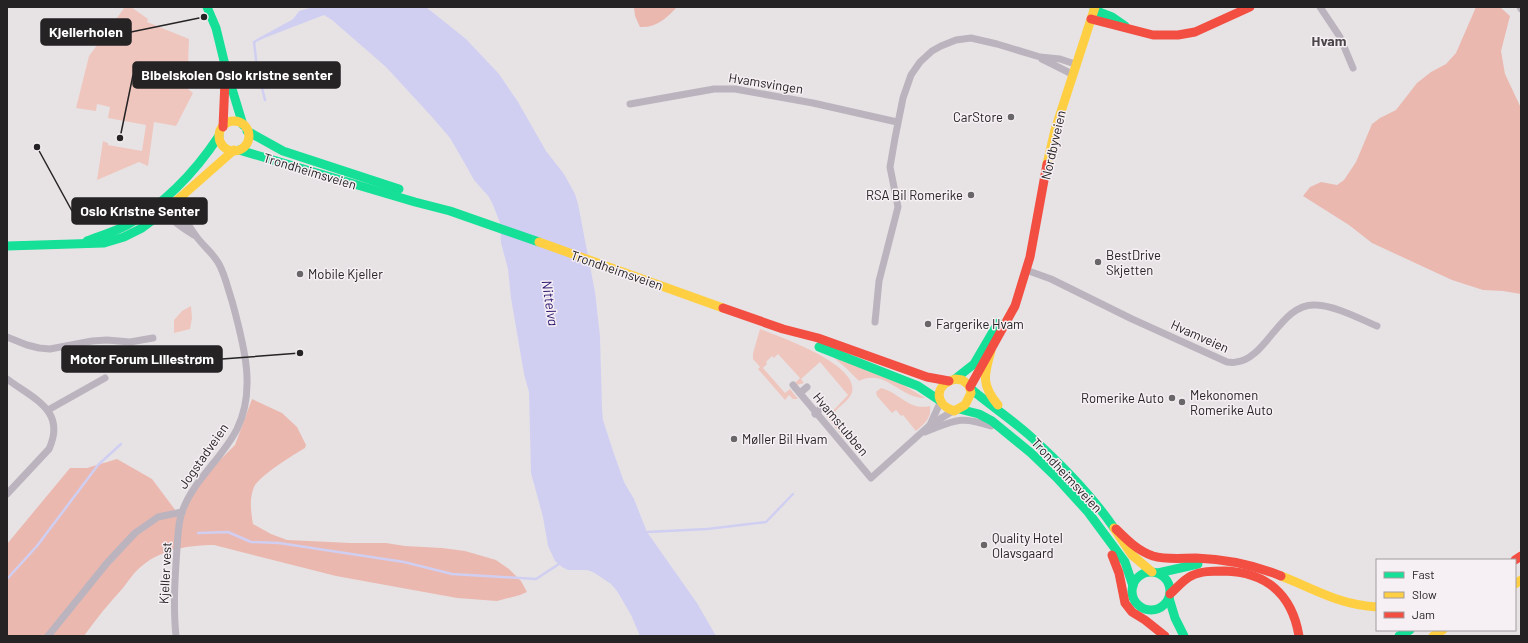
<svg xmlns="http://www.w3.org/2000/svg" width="1528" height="643" font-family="Barlow,sans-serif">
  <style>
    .green { fill: #efc6be }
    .forest { fill: #ebb8af }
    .water { fill: #d0cff2 }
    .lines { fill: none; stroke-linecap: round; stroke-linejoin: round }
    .stream { stroke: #d0cff2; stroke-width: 2.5 }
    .street { stroke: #bbb4be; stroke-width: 7 }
    .fast { stroke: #16e098; stroke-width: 9 }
    .slow { stroke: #ffcf43; stroke-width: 9 }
    .jam { stroke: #f24e42; stroke-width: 9 }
    .poi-dot { fill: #696668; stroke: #f6eff3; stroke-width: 1.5 }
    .labels { text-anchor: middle; stroke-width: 3; stroke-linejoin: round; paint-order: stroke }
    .street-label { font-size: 13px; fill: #252324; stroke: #f6eff3 }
    .poi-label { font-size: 13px; fill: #252324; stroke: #f6eff3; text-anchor: start }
    .neighbourhood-label { font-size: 14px; font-weight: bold; fill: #4c464a; stroke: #f6eff3 }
    .water-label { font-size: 14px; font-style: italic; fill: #2c1772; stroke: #f6eff3 }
    .leader { fill: none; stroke: #252324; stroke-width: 1.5 }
    .callout-dot { fill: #252324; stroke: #f6eff3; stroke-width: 1.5 }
    .callout { fill: #252324; stroke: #252324; stroke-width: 1.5 }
    .callout-label { font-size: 14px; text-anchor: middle; font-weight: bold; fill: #fff }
  </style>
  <rect width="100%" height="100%" fill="#e7e3e5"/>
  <g class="green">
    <path d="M125 7H131L148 19 147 22 189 39 188 65 192 68 188 89 193 93 176 126 154 122 148 166 139 162 97 180 103 141 108 143V145L142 151 146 125 108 118 110 107 97 104 96 111 76 108 89 56Z"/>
    <path d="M191 306 192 318 190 329 174 333V320L182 311Z"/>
    <path d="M760 329C780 337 859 364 852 392 849 403 834 407 832 419L849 437H843L823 412 825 410 829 415 848 395 820 362 801 379 804 383 797 385 795 383 800 378 778 354 774 358 772 356 766 362 767 364 763 368 785 393 790 389 798 399H793L789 395 785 400 758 369 760 367 753 359V353Z"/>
    <path d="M832 356 900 383 925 398C900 399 886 368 859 381L846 368Z"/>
    <path d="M881 388C900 393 909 411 930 406 932 418 924 424 916 431L903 415 901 416 896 410 892 413 877 396 876 392Z"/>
  </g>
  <g class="forest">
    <path d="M634 7H677C667 18 656 28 640 27L635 16Z"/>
    <path d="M1476 7H1500L1510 16 1501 51 1505 74 1521 108V294L1503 291 1483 290 1452 280 1372 243 1349 225 1303 196 1310 187 1321 182 1337 185 1344 180 1356 162 1372 124 1380 118 1396 110 1417 83 1431 72 1446 64 1456 53Z"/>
    <path d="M252 399 282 413 297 427 306 445 305 448C293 455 259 476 254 487 249 499 251 512 253 524L271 534 287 540 351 543H386L405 546 442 548 465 551 496 560 509 569 521 581 527 592 520 595 497 601 457 598 336 576 214 545C191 545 162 549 143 565 135 571 129 580 123 588 109 603 96 619 84 636H7V544L70 468H87L117 459 152 479 179 515 196 489 215 465 235 445Z"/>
  </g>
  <path class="water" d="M317 7H426L466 39 499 74 518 102 546 151 564 174 575 194 578 204 595 292 600 336 602 409 603 420 613 451 624 482 634 499 647 532 697 603 716 636H640L631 615 617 591 611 584 593 572 587 570H568L562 567 555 561 548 546 543 517 531 473 529 392 524 374 511 298 508 269 501 243 500 223 493 205 489 197 474 180 464 162 450 138 432 117 386 67 332 20 324 15 254 42 294 20 300 12Z"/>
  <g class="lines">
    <g class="stream">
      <path d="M265 100 257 68 254 42 294 20 300 12 318 7"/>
      <path d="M198 533 228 532 251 542 279 543 404 562 452 574 536 579 559 564"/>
      <path d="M645 534 647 532 707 529 766 522 793 494"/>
      <path d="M7 579 37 546 98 465 121 444"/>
    </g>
    <g class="street">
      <path d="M1320 7 1340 37 1353 68"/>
      <path d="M1520 7 1521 9"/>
      <path d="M1042 59 1072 74"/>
      <path d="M630 104 714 89H735L813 103 897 122"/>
      <path d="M169 203C181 211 188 225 196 236 203 246 213 253 219 264 225 275 228 289 232 301 243 342 257 389 237 429 222 459 193 480 182 512 178 523 178 536 177 548 175 577 173 607 176 636"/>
      <path d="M165 207C169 220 183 228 194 235"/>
      <path d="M1026 270 1051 279 1132 319 1227 362C1230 362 1233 363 1236 362 1266 360 1281 302 1316 305 1336 306 1358 318 1377 326"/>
      <path d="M875 322 879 281 898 207 890 167 895 138 903 98 911 75 920 62 932 51 941 46 956 40 971 38 997 44 1040 57 1060 59 1075 64"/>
      <path d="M7 337 27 345 39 348 50 349 92 341 107 340 130 342 153 338"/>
      <path d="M7 379C32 398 67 410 49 449L7 494"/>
      <path d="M793 385 871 478 930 425 953 411"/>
      <path d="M800 393 807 387"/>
      <path d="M48 410 105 378"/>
      <path d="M815 414 823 406"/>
      <path d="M930 425 940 403"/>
      <path d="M925 432C954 421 959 415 991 426"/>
      <path d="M48 636 107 563 135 533 158 517 182 512"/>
    </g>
    <g class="fast">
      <path d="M207 7 216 28 226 69 243 125"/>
      <path d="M1094 10 1112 17 1125 26"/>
      <path d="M247 131 283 151 399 189"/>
      <path d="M239 150 415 202 450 211 539 242"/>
      <path d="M87 241C100 236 114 232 127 225 165 204 195 172 219 136"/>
      <path d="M7 246 104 243 124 237 142 228 166 210"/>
      <path d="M819 347 918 386 939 400"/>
      <path d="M955 379 974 364 998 323"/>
      <path d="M971 389C990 405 1011 419 1029 435 1060 463 1091 494 1114 528"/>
      <path d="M959 409 979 414 992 421 1031 453 1057 478 1088 512 1125 562 1133 586"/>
      <circle cx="1151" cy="591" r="19"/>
      <path d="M1158 573 1198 564"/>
      <path d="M1169 598 1175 618 1184 636"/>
      <path d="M1399 636 1410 630"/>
    </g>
    <g class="slow">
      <circle cx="234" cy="136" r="15"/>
      <path d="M1047 164 1055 130 1095 7"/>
      <path d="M166 210 234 150"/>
      <path d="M539 242 723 308"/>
      <path d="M991 351C984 375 981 385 998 405"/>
      <path d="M955 379 962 380 969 385 971 393 965 405 954 411C934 404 934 385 955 379Z"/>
      <path d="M1114 528 1132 555 1152 572"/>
      <path d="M1281 576C1315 589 1339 605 1377 607"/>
      <path d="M1515 584 1521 580"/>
      <path d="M1433 636 1443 630"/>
    </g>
    <g class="jam">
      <path d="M1091 19 1153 35H1178L1195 32 1250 7"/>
      <path d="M223 127 225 81"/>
      <path d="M723 308 783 329 818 338 927 377 949 381"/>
      <path d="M970 387 1015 306 1030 257 1047 164"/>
      <path d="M1116 529C1127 540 1138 551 1153 556 1167 560 1182 558 1196 558 1225 559 1254 565 1281 576"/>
      <path d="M1112 555 1119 573 1125 603 1132 612 1145 620 1165 636"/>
      <path d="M1515 560 1521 556"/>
      <path d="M1170 594C1177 588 1183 580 1191 576 1201 571 1213 571 1224 571 1266 572 1292 594 1299 636"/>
    </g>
  </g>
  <g class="poi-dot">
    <circle cx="1011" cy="117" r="4"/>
    <circle cx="971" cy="195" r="4"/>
    <circle cx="1098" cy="262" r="4"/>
    <circle cx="300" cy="274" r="4"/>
    <circle cx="928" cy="324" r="4"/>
    <circle cx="1172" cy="398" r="4"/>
    <circle cx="1182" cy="402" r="4"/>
    <circle cx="734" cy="439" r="4"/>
    <circle cx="984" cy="545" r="4"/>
  </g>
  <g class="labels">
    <g class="street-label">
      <text transform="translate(766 83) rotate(9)" y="5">Hvamsvingen</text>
      <text transform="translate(1053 145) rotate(-77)" y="5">Nordbyveien</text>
      <text transform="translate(310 171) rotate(17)" y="5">Trondheimsveien</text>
      <text transform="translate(617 270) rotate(19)" y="5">Trondheimsveien</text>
      <text transform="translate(1200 336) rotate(24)" y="5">Hvamveien</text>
      <text transform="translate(841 424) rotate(50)" y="5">Hvamstubben</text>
      <text transform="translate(203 456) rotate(-55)" y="5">Jogstadveien</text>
      <text transform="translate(1067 475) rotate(47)" y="5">Trondheimsveien</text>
      <text transform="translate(165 573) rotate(-87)" y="5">Kjeller vest</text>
    </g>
    <g class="poi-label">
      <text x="1003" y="122" text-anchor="end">CarStore</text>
      <text x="963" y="200" text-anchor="end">RSA Bil Romerike</text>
      <text x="1106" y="260">BestDrive<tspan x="1106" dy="15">Skjetten</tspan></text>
      <text x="308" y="279">Mobile Kjeller</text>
      <text x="936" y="329">Fargerike Hvam</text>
      <text x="1190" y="400">Mekonomen<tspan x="1190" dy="15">Romerike Auto</tspan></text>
      <text x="1164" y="403" text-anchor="end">Romerike Auto</text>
      <text x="742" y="444">Møller Bil Hvam</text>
      <text x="992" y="543">Quality Hotel<tspan x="992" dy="15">Olavsgaard</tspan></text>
    </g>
    <g class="neighbourhood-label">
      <text x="1329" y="46">Hvam</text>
    </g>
    <g class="water-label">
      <text transform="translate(550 303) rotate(81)" y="5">Nittelva</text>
    </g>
  </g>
  <path class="leader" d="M204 17L131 32M120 138L133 75M37 147L72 211M300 353L222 359"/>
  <g class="callout-dot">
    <circle cx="204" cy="17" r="4"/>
    <circle cx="120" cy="138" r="4"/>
    <circle cx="37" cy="147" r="4"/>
    <circle cx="300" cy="353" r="4"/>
  </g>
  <g class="callout">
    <rect x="41" y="19" width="90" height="26" rx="4"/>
    <rect x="133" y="62" width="207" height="26" rx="4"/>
    <rect x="72" y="198" width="135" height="26" rx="4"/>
    <rect x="62" y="346" width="160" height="26" rx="4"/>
  </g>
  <g class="callout-label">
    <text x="86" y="37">Kjellerholen</text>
    <text x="237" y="80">Bibelskolen Oslo kristne senter</text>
    <text x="140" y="216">Oslo Kristne Senter</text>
    <text x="142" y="364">Motor Forum Lillestrøm</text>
  </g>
  <rect width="1528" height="643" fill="none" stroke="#252324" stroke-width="16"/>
  <rect x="1376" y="559" width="140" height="72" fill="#f6eff3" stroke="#a29da0"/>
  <rect x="1384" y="572" width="20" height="6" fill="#16e098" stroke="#a29da0"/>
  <text x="1412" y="579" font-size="12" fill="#252324">Fast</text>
  <rect x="1384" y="592" width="20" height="6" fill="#ffcf43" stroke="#a29da0"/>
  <text x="1412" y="599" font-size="12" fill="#252324">Slow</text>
  <rect x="1384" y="612" width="20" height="6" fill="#f24e42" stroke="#a29da0"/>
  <text x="1412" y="619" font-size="12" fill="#252324">Jam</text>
</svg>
